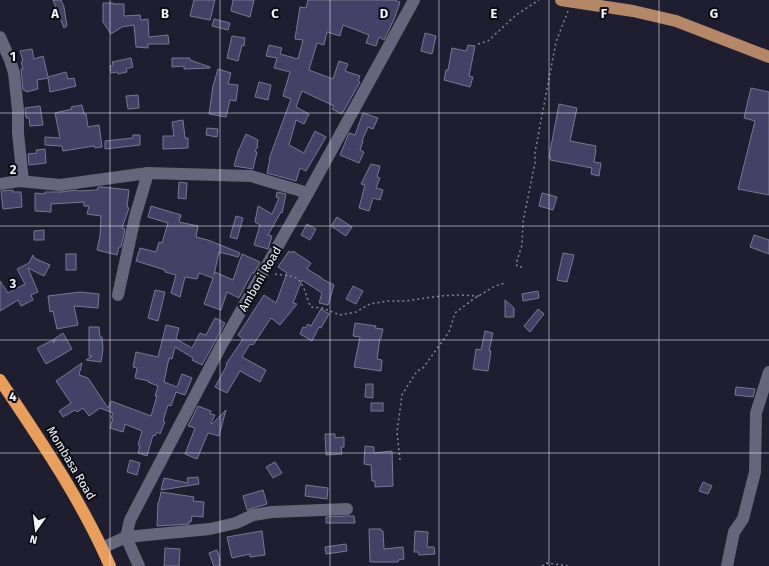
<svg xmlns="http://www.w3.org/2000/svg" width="769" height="566" font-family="'Fira Sans',sans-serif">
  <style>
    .building { fill: #434165; stroke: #78788f }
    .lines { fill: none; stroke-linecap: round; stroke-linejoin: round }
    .path { stroke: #858593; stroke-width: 1.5; stroke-dasharray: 2 3; stroke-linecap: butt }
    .minor { stroke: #65657c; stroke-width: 12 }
    .major { stroke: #b58769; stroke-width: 12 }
    .highway { stroke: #ea9e5c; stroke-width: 12 }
    .grid { fill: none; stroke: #f3f4fe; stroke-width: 1; stroke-opacity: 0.55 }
    .labels { text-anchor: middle; stroke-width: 4; stroke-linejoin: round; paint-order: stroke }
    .street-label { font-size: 12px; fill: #f3f4fe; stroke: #0a0a12 }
    .grid-label { font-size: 13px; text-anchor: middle; font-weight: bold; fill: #f3f4fe; stroke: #0a0a12; stroke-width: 4; stroke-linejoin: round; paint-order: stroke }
  </style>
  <rect width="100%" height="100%" fill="#1f1e31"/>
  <g class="building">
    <path d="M53 0H61L64 7 67 26 64 28Z"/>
    <path d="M194 0H215L210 20 190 16Z"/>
    <path d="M233 0H254L250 17 231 11Z"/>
    <path d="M308 0H394L400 2 395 17 386 36 384 40 379 37 376 46 366 43 369 35 343 25 340 36 327 32 324 45 317 43 309 70 333 79 339 61 348 64 345 71 360 76 358 81 360 82 342 114 332 109 334 106 302 91 296 107 309 114 304 124 296 120 289 145 304 153 315 131 326 137 306 171 300 168 296 181 267 173 270 159H269L291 99 283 96 290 72 274 68 277 58 266 56 269 45 282 48 280 54 298 59 303 40 295 39 296 32 300 7 306 8Z"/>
    <path d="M103 3H113V4H124V16L140 15 141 20 148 19 149 37 168 35 169 44H148V48L136 47 134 25 122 27 111 34 103 22Z"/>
    <path d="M214 19 230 23 228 30 212 26Z"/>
    <path d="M425 33 436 36 432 54 421 51Z"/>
    <path d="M232 36 245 38 244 46 242 45 238 61 227 58Z"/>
    <path d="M468 45 475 46 469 76 473 77 470 87 444 80 446 70H448L452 48 466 51Z"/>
    <path d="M32 49 34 59 43 56 48 77 66 72 68 79 74 78 76 86 50 92 48 78 37 80 38 89 26 92 25 90H23L21 69H23L21 62 23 61 20 51Z"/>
    <path d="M131 58 133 67 126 69 127 72 118 74 117 72 111 73 110 66 113 65 112 62Z"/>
    <path d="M172 58H190V60L210 67V68L184 69V66L172 67Z"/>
    <path d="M218 69 231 73 228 84 238 85 236 101 230 100 226 117 209 114 213 86Z"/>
    <path d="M259 82 271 85 268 100 255 97Z"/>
    <path d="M751 88 769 92V195L738 189 755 121 744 118Z"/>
    <path d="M138 95 139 108 128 109 126 96Z"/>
    <path d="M559 104 577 108 570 141 596 146 595 150H596L594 162 601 163 599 176 591 174 592 168 550 160 551 157H549Z"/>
    <path d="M82 105 84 114H86L88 127 99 125 102 147 95 148 94 146 63 151 62 146 45 145V137L60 138 55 113 72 109 71 107Z"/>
    <path d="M40 106 43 125 30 126 29 118H26L25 108Z"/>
    <path d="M363 113 378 118 373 129 368 127 362 141H363L360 150 364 152 359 163 340 155 349 133 355 135Z"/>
    <path d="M183 120 185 138H188V148L163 149V136H174L172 122Z"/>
    <path d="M207 128 218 129 217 137 206 135Z"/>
    <path d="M246 134 258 140 257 145 258 146 255 151 257 152 253 169 234 166 238 152Z"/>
    <path d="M133 135H140V145L105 149V141L133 138Z"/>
    <path d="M45 149 46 163 29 165 28 154 37 153 36 150Z"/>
    <path d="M371 164 380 166 377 177 380 178 376 188 383 190 380 200 373 198 369 211 359 208 365 185 361 184Z"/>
    <path d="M179 182 187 183 186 199 178 198Z"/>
    <path d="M98 187H103L129 190 127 207 129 208 122 228 125 229 121 247H119L117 255 97 250 100 236 101 216 87 214 89 206H84V202L51 204V212L35 211V193L45 194V192H61L77 190 78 191 97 190Z"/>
    <path d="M13 190V192H21L22 207 3 209 1 191Z"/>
    <path d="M277 192 286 194 282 213 281 212 268 235 272 236 268 249 254 245 260 225 255 222 258 206 272 214 279 198 276 197Z"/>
    <path d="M542 193 557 197 553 210 539 206Z"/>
    <path d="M151 206 181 215 179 222 198 226 196 237 208 240 240 253 238 257 219 252 214 275 215 272 233 280 242 254 260 262 254 273H252L239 298 227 292 221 310 204 304 213 278 199 273 197 279 185 277 180 297 171 293 176 275 165 272V270L136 261 140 248 156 252 159 242 162 243 168 223 148 217Z"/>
    <path d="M236 216 243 218 237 239 230 237Z"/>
    <path d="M337 217 352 227 346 236 331 226Z"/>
    <path d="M307 224 316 229 310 240 301 235Z"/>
    <path d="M44 230V240H34V231Z"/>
    <path d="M754 235 769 240V254L750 247Z"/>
    <path d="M289 251 292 253 293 251 311 263 307 269 322 278V279L334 285 328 305 319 303 322 293 302 280 293 303 297 304 280 325 271 318 253 345 250 344 242 357 266 370 260 382 240 371 227 393 215 387 227 365 226 364 243 339 238 335 264 295 276 303 287 273 278 267Z"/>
    <path d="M563 253 574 255 567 282 557 280Z"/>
    <rect x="66" y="254" width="10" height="16"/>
    <path d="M33 255 34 258 50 265 44 276 28 268 38 292 31 295 33 300 21 306 18 300 0 311V281L8 293 25 284 17 269 29 263Z"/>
    <path d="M353 286 363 291 356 304 346 299Z"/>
    <path d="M155 290 165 292 158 321 148 318Z"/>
    <path d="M538 291 539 298 523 301 522 294Z"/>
    <path d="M80 292 99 294 98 308 74 306 78 325 57 329 53 311 50 312 48 296Z"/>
    <path d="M505 300 514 308V317H505Z"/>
    <path d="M321 309 329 314 321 328 319 327 312 341 300 334 303 327 305 328 308 324 311 326Z"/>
    <path d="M538 309 544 314 530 332 524 326Z"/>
    <path d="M215 318 225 323 202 365 192 360 193 358 175 347 172 359 169 358 164 382 177 387 182 374 192 378 185 395 176 392 171 406 168 405 163 421 165 422 162 429 160 434 157 432 155 436 153 435 147 456 138 453 140 446 138 445 142 431 125 424 123 432 110 428 113 418H111L113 413 100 408 89 416 83 408 77 412 75 410 63 417 59 411 71 403 56 381 82 363 79 375 88 378 108 408 111 401 151 416 157 396H155L158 386 148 382 149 381 135 378 137 368 133 367 136 352 158 357 166 325 179 328 176 339 192 348 200 333 206 335Z"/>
    <path d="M355 323 376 326 375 328 383 329 381 338H380L377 359 382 360 381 371 354 367 360 337 353 336Z"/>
    <path d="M89 327H99L100 337H102L103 349 101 362 86 360 92 356H89Z"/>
    <path d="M485 331 493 333 489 351H491L488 371 473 369 476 349 481 350Z"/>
    <path d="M63 333 72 349 46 364 37 348 53 340 54 343V339Z"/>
    <path d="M366 384H373V398L365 397Z"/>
    <path d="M736 387 755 389 753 397 735 395Z"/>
    <rect x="371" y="403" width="12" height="8"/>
    <path d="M198 406 211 411 210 414 215 415 211 423 212 424 226 410 219 436 208 433 197 459 185 454 195 428 188 426Z"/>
    <path d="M325 434H335V438L344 437V447H341L342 454 326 455Z"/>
    <path d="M365 446 374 447V453L392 451 393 486 375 487V481H372L371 465 364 464Z"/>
    <path d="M130 460 140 463 137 475 127 472Z"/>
    <path d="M275 462 282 473 273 478 266 467Z"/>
    <path d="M198 477 199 484 161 490 164 478 188 483 187 478Z"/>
    <path d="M703 482 712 486 708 494 699 491Z"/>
    <path d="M306 485 328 488 327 499 305 496Z"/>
    <path d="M263 490 267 504 247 510 243 496Z"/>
    <path d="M161 492 194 497 193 501 204 502 203 517 192 516 191 522 189 521V524L157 526 158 502H159Z"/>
    <path d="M347 516H354L355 523H326V517Z"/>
    <path d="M369 529H381V531H383L384 549 403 547 404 559 398 560V562H370Z"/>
    <path d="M262 531 265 555 250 557V554L232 558 227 537Z"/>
    <path d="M415 531 428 532 427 547H434L435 554 419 555 418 552H414Z"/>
    <path d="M346 544 347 551 326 554 325 547Z"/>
    <path d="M165 548 180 549 179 566H164Z"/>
    <path d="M217 550 220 560 219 561 220 566H214L209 553Z"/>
  </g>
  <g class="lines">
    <g class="path">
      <path d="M478 44 488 41 516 15 539 0"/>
      <path d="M522 267H518L516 264 522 245 523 222 535 163V152L556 42 568 11"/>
      <path d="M275 274C281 275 288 275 294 277 305 281 306 299 311 307L322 308 340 315 356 312 370 304 388 301H405L440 296 457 295 479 296"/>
      <path d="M400 460 397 432 402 395 417 371 423 368 449 332 455 313 475 298 495 286 505 283"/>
      <path d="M542 566 547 563 568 566"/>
    </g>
    <g class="minor">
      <path d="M0 37 10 60 14 73 18 110V133L23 181"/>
      <path d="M0 184 19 181 60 185 148 173 251 176 308 193"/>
      <path d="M118 295 135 217 148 173"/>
      <path d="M102 548 126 537 130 520 221 346 308 193 414 0"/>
      <path d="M139 566 126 537 210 529 236 523 253 515 272 512 347 509"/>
      <path d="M727 566 734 532 743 519 755 472 756 413 769 372"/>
    </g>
    <path class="major" d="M561 0 633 11 676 21 769 57"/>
    <path class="highway" d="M0 380C40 440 81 499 110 566"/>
  </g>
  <path class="grid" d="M110 0V566M220 0V566M330 0V566M439 0V566M549 0V566M659 0V566M0 113H769M0 226H769M0 340H769M0 453H769"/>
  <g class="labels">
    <g class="street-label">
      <text transform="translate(260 279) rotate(-60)" y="4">Amboni Road</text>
      <text transform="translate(71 463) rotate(59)" y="4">Mombasa Road</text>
    </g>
  </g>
  <g class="grid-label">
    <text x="55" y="18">A</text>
    <text x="165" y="18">B</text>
    <text x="275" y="18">C</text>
    <text x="384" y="18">D</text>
    <text x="494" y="18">E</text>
    <text x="604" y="18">F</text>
    <text x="714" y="18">G</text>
    <text x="13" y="61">1</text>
    <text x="13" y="174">2</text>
    <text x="13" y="288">3</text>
    <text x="13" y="401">4</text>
  </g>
  <g transform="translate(36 530) rotate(194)" stroke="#0a0a12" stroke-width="3" paint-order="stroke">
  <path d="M0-3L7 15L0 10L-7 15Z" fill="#f3f4fe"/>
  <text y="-6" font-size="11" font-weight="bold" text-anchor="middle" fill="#f3f4fe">N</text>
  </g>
</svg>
